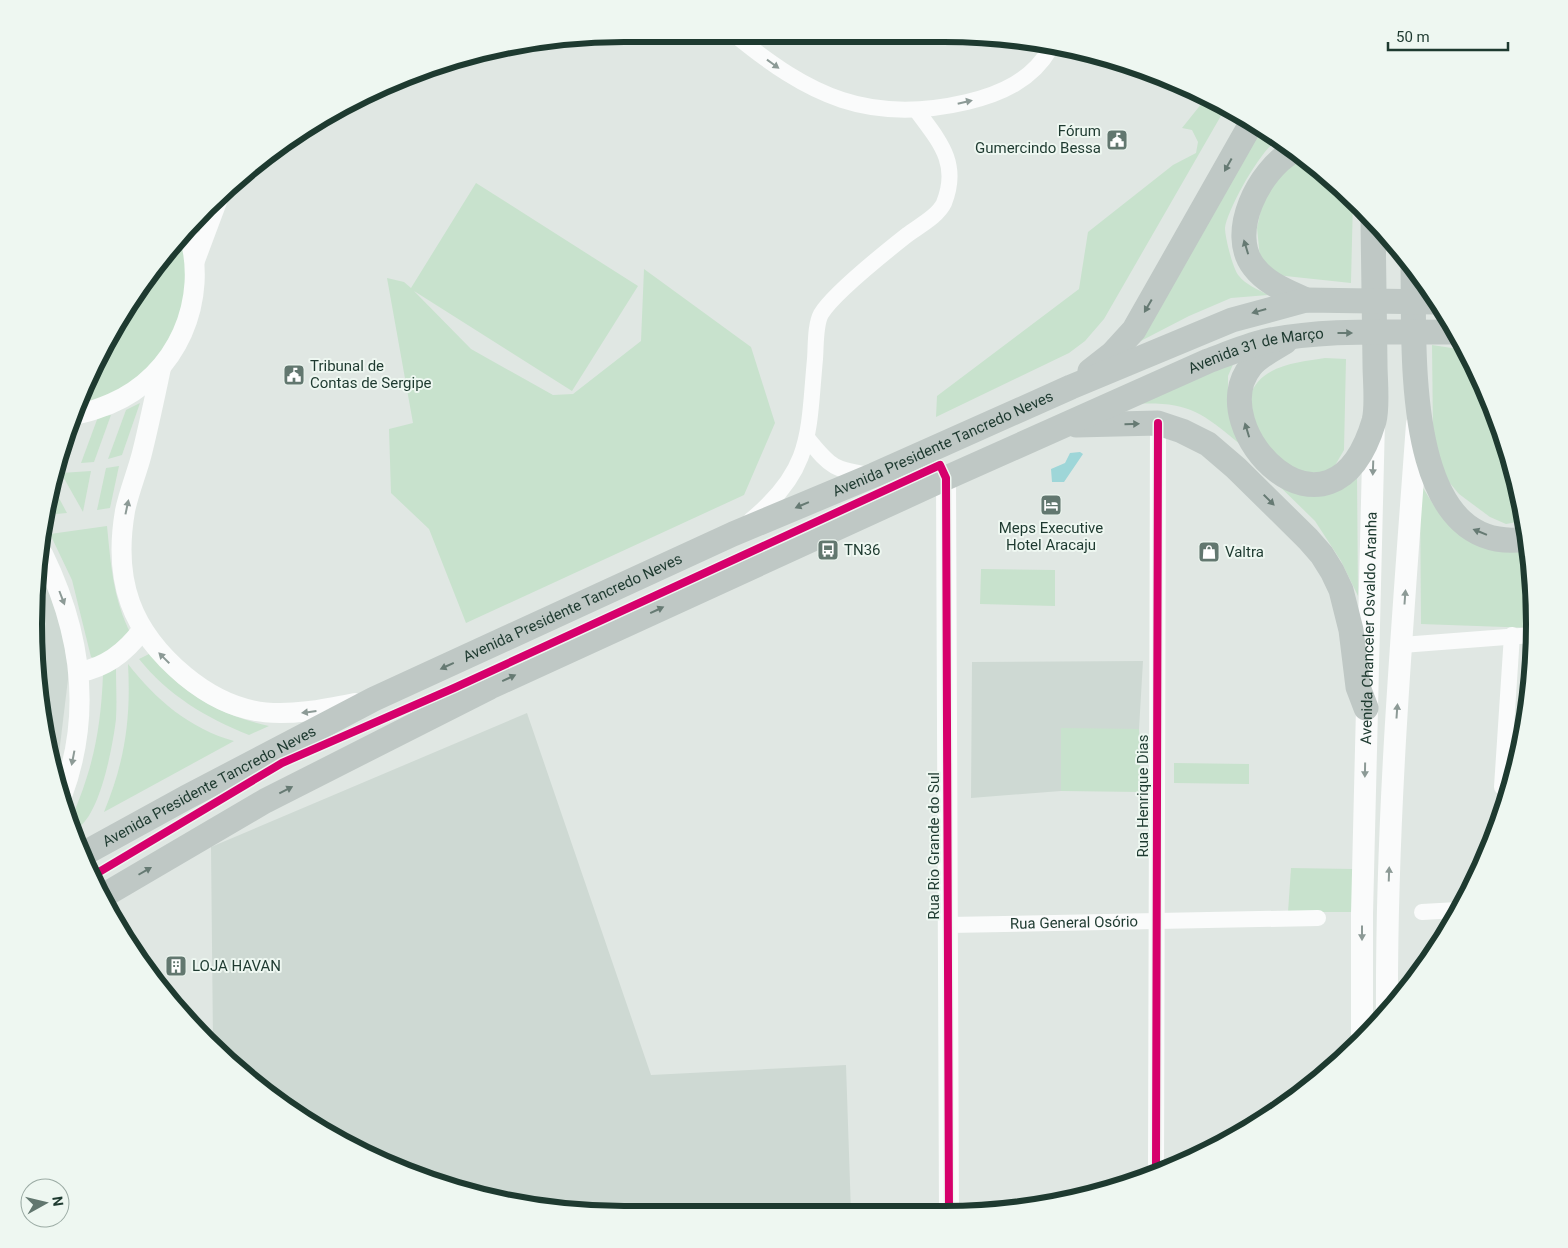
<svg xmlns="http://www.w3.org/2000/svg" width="1568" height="1248" font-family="Roboto,sans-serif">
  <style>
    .built { fill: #ced9d3 }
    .green { fill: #c8e2cd }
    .water { fill: #9ed6d8 }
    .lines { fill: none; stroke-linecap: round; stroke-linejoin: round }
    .minor { stroke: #fafbfb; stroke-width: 16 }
    .tertiary { stroke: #fafbfb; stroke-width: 20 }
    .secondary { stroke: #fafbfb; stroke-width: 22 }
    .primary { stroke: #bfc8c5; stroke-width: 25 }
    .cycleway-casing { stroke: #eef7f1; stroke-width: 11 }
    .cycleway { stroke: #d6006c; stroke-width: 8 }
    .oneway { fill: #8c9a96 }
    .oneway2 { fill: #667a73 }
    .labels { text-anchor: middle; stroke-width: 4; stroke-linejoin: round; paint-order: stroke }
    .poi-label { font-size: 15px; fill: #1e3a30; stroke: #eef7f1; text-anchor: start }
    .street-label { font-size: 15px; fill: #1e3a30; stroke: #eef7f1 }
    .rim { fill: none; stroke: #1e3a30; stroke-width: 6 }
  </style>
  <rect width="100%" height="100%" fill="#e0e7e3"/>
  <g class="built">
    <path d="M41 570 57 603 69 671 59 754 53 774 34 624Z"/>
    <path d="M1143 661 1139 729H1061V791L971 798 972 662Z"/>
    <path d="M527 713 651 1075 846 1065 851 1213 624 1214 509 1203 398 1169 296 1115 213 1042 211 847Z"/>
  </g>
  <g class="green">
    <path d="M1206 98 1226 107 1104 319 1085 341 1069 353 936 417 937 396 1079 289 1088 232 1173 165 1196 153 1198 142 1192 130 1182 128Z"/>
    <path d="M1260 128 1278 140C1262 147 1227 210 1225 228 1225 237 1233 270 1239 276 1245 284 1259 290 1268 295L1231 298 1189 316 1131 346Z"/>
    <path d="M1297 154 1333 180 1353 200 1351 283 1276 275 1260 258 1257 228 1264 195Z"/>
    <path d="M476 183 638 286 572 391 414 291 471 349 553 395 573 394 641 341 644 269 751 347 775 423 744 495 466 623 429 529 391 493 389 429 413 423 387 278 404 282 411 288Z"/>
    <path d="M185 235 194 294 161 368 78 414 113 329Z"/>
    <path d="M1432 345 1465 350 1503 435 1523 521 1506 524 1490 517 1459 494 1444 476 1433 434Z"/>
    <path d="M1237 355 1228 376V392L1241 445C1197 408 1186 401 1127 404Z"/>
    <path d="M1325 358 1346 359 1344 450 1333 469 1299 480 1252 433C1251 422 1248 408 1250 398 1257 365 1300 362 1325 358Z"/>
    <path d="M140 403 122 455 108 459 126 410Z"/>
    <path d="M111 415 94 462 81 463 98 417Z"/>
    <path d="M119 466 110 508 97 510 106 468Z"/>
    <path d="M91 471 83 512 61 473Z"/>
    <path d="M1357 474 1358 596 1341 561 1315 521 1268 475Z"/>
    <path d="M1420 483C1432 502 1444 525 1464 537 1481 547 1510 548 1529 549L1532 628 1421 624Z"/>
    <path d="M52 485 67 513 56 514 50 502Z"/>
    <path d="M107 526C111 565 113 599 131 634L98 660 91 657 72 580 50 534Z"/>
    <path d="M981 569 1055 570V606L980 604Z"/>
    <path d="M151 653C179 693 222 716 269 726L249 735C206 718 168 695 139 659Z"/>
    <path d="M128 664C155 699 190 729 234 741L104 812C125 761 131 719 128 664Z"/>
    <path d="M116 669C116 685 117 702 116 719 113 745 100 817 76 829L71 819C93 769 101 729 103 674Z"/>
    <path d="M1061 728 1139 729 1141 792 1061 791Z"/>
    <path d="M1174 763 1249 764V784L1174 783Z"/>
    <path d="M1291 868 1353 869 1354 912H1288Z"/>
  </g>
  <path class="water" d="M1080 452 1083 454 1064 482H1052L1051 469 1065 463 1070 453Z"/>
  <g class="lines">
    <g class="minor">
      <path d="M734 34C809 96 869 125 967 102 1001 94 1032 80 1050 49"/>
      <path d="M195 266 222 194"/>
      <path d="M808 439C831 468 835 470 871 475"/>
      <path d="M751 520C813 469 808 433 815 359 816 347 815 325 821 314 833 294 888 250 907 235 919 226 938 216 944 203 960 163 939 141 917 111"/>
      <path d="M1402 645 1532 635"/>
      <path d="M1502 787 1512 635"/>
      <path d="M1422 912 1458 910"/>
      <path id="s1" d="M949 925 1318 918"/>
      <path d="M1156 1170 1158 423"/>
    </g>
    <g class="tertiary">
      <path d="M161 368C155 396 149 425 142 453 137 473 129 491 125 511 113 581 131 631 185 676 242 723 286 717 355 703"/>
      <path d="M77 414C89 413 99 408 110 404 177 376 210 300 188 231"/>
      <path d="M946 478 949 1213"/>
      <path d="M43 554C81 632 93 713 62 796"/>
      <path d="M80 672C107 667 126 652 142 630"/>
    </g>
    <g class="secondary">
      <path d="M1387 1010C1386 814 1403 619 1417 424"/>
      <path id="s2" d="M1362 1037V914L1374 420"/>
    </g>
    <g class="primary">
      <path d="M1293 151C1259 170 1227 233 1254 267 1267 284 1287 291 1306 300"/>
      <path d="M1413 270C1415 347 1401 558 1527 539"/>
      <path d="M1285 342C1274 349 1259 356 1251 366 1200 428 1331 565 1374 421 1378 406 1375 380 1375 364 1374 316 1374 268 1373 220"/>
      <path d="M1090 371 1113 353 1134 330 1252 122"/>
      <path d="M1076 425 1158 423 1182 431 1208 444 1236 468 1308 539 1322 555 1332 571 1341 590 1351 630 1358 687 1366 708"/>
      <path id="s3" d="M85 853 187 797 374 699 733 534 874 475 1071 387 1232 320 1306 300 1436 302"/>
      <path id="s4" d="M103 896 265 801 490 687 946 478 1208 361C1227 354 1246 346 1266 341 1328 328 1393 333 1457 332"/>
    </g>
    <g class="cycleway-casing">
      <g id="cycleway">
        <path d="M94 875 282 763 454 688 940 465 946 478 949 1213"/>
        <path d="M1156 1170 1158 423"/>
      </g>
    </g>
    <use href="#cycleway" class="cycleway"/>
  </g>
  <defs><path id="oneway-solid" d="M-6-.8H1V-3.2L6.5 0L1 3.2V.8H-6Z" transform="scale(1.25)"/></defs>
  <g class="oneway">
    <use href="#oneway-solid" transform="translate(773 64) rotate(36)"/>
    <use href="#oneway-solid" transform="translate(965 102) rotate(-13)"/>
    <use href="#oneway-solid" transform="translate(1373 468) rotate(92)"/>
    <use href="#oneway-solid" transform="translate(127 507) rotate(-78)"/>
    <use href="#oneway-solid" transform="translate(1405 597) rotate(-86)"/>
    <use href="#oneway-solid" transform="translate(62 598) rotate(69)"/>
    <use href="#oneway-solid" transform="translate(164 658) rotate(-135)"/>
    <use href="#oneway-solid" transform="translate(1397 711) rotate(-86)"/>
    <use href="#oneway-solid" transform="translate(309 712) rotate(173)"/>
    <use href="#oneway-solid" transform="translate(73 758) rotate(101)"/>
    <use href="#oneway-solid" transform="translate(1365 770) rotate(91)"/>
    <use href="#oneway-solid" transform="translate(1389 874) rotate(-88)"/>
    <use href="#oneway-solid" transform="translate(1362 933) rotate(90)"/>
  </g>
  <g class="oneway2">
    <use href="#oneway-solid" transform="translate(1228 165) rotate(119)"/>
    <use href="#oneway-solid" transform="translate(1246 247) rotate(-107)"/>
    <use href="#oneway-solid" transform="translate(1148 306) rotate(120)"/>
    <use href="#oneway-solid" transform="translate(1259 311) rotate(164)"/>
    <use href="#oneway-solid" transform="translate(1345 333)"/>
    <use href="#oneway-solid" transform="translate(1132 424) rotate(-1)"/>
    <use href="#oneway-solid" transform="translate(1247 430) rotate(-107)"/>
    <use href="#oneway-solid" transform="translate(1269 500) rotate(45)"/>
    <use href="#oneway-solid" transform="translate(802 505) rotate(157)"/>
    <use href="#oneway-solid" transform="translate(1480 532) rotate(-158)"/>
    <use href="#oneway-solid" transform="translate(657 610) rotate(-25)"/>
    <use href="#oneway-solid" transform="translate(447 666) rotate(155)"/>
    <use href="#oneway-solid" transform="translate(509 678) rotate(-25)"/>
    <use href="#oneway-solid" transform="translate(286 790) rotate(-27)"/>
    <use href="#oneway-solid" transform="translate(145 871) rotate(-30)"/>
  </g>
  <defs>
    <g id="civic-square" transform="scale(1.125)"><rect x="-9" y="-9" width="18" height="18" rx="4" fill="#62776f" stroke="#eef7f1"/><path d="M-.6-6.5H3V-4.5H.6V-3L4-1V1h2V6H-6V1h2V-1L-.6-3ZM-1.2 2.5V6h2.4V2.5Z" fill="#fff"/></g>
    <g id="hotel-square" transform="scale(1.125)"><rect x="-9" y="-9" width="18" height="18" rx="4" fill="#62776f" stroke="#eef7f1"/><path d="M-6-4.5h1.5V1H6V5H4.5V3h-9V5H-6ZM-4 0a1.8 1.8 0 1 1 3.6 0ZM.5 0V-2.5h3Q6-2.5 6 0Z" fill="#fff"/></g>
    <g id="bus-square" transform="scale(1.125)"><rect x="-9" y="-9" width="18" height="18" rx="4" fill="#62776f" stroke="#eef7f1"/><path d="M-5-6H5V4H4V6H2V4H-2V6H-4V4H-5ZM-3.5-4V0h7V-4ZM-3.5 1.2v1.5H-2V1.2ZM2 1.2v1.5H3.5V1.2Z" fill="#fff"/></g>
    <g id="shop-square" transform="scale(1.125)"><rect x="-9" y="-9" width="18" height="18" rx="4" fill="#62776f" stroke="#eef7f1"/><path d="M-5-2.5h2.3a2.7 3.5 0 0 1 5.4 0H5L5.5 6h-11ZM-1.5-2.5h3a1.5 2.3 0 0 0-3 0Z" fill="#fff"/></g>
    <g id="building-square" transform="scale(1.125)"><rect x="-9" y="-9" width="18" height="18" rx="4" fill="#62776f" stroke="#eef7f1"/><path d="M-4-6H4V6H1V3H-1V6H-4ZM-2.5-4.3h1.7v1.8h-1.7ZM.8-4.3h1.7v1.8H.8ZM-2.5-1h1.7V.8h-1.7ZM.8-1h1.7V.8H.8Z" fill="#fff"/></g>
  </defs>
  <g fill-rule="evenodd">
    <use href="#civic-square" x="1117" y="140"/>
    <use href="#civic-square" x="294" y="375"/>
    <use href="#hotel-square" x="1051" y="505"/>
    <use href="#bus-square" x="828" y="550"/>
    <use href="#shop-square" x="1209" y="552"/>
    <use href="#building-square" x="176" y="966"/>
  </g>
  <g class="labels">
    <g class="poi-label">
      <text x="1101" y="136" text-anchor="end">Fórum<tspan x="1101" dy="17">Gumercindo Bessa</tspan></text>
      <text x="310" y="371">Tribunal de<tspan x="310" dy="17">Contas de Sergipe</tspan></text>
      <text x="1051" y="533" text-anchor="middle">Meps Executive<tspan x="1051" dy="17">Hotel Aracaju</tspan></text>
      <text x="844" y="555">TN36</text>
      <text x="1225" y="557">Valtra</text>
      <text x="192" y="971">LOJA HAVAN</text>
    </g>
    <g class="street-label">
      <text dy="5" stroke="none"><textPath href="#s4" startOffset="1278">Avenida 31 de Março</textPath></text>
      <text dy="5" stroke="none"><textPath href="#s3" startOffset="951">Avenida Presidente Tancredo Neves</textPath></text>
      <text dy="5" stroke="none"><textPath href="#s3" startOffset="546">Avenida Presidente Tancredo Neves</textPath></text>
      <text dy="5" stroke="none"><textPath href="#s2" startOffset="409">Avenida Chanceler Osvaldo Aranha</textPath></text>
      <text dy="5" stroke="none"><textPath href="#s3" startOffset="141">Avenida Presidente Tancredo Neves</textPath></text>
      <text transform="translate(1143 796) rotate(-90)" y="5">Rua Henrique Dias</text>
      <text transform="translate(934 846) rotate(-90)" y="5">Rua Rio Grande do Sul</text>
      <text dy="5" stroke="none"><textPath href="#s1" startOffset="125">Rua General Osório</textPath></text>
    </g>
  </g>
  <path d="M0 0H1568V1248H0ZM624 42H944A582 582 0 0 1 1526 624V624A582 582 0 0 1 944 1206H624A582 582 0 0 1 42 624V624A582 582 0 0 1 624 42Z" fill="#eef7f1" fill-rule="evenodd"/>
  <path class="rim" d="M624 42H944A582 582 0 0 1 1526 624V624A582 582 0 0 1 944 1206H624A582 582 0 0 1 42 624V624A582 582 0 0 1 624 42Z"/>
  <g transform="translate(45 1203) rotate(82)"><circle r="24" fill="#eef7f1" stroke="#9baba4"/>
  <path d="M0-4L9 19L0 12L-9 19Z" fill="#62776f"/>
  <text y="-8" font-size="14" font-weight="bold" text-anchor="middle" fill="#1e3a30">N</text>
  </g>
  <path d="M1388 42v8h120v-8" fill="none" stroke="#1e3a30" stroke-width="2.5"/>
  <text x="1396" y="42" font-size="15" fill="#1e3a30" stroke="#eef7f1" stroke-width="4" paint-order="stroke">50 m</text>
</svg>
